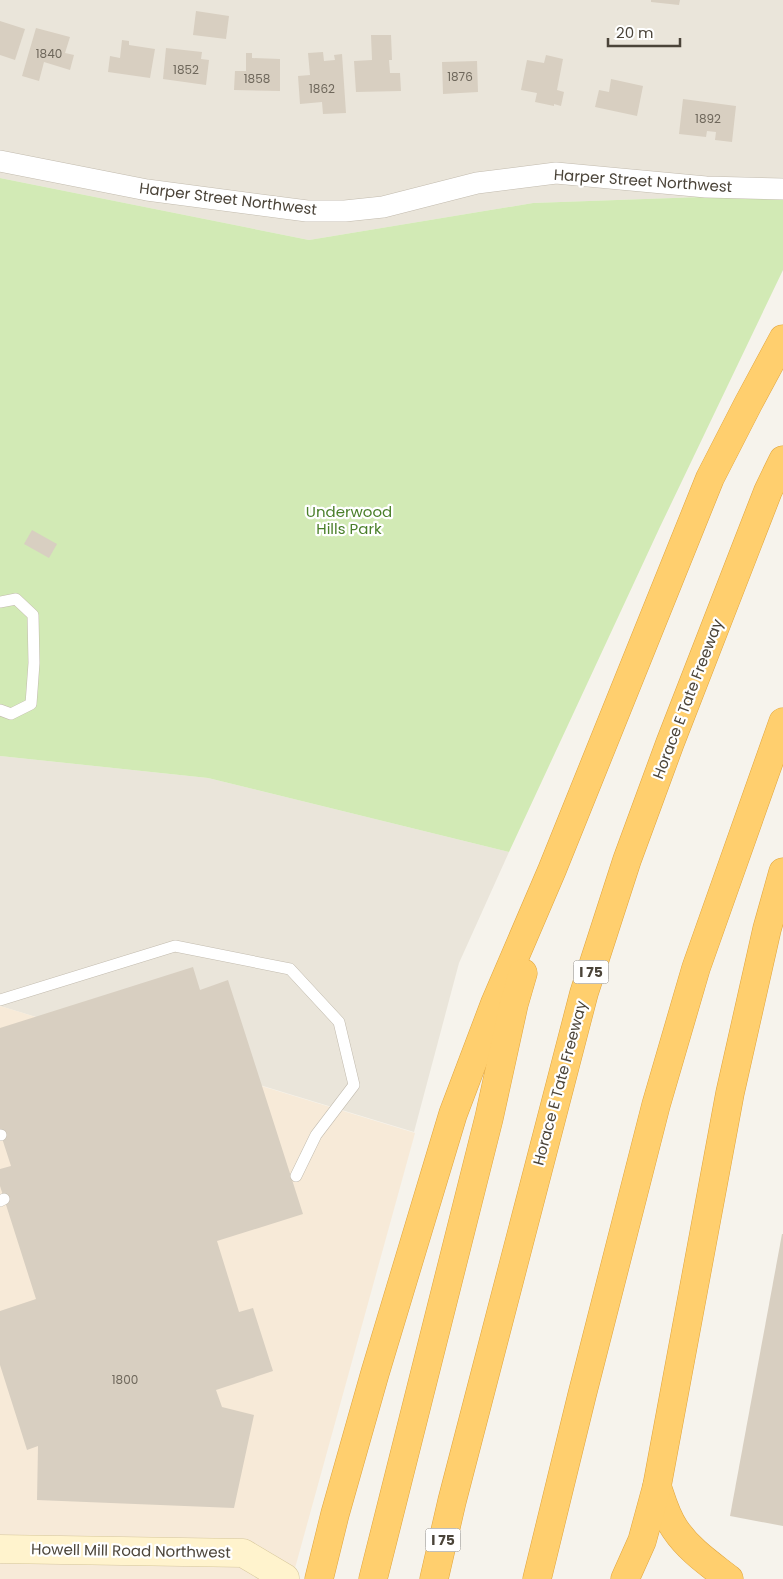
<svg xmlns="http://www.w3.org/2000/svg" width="783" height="1579" font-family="Poppins,sans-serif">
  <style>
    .residential { fill: #eae5da }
    .commercial { fill: #f7ead8 }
    .green { fill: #d2eab5 }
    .building { fill: #d8cfc1 }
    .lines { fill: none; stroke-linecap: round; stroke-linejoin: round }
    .lane-casing { stroke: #c2bbae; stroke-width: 12 }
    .street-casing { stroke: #c2bbae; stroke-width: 22 }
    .secondary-casing { stroke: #d6c79b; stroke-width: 29 }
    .highway-casing { stroke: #e0a43c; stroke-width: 29 }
    .lane { stroke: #fff; stroke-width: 11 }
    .street { stroke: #fff; stroke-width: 21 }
    .secondary { stroke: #fff3cd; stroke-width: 28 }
    .highway { stroke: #ffcf6e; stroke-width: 28 }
    .labels { text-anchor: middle; stroke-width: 4.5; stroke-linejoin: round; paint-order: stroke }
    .number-label { font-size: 12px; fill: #6e675b }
    .shield { fill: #fff; stroke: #817c74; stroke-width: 1 }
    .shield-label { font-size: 14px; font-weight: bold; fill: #4b4439 }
    .street-label { font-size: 15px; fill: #4b4439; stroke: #fff }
    .park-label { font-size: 15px; fill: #4a7f2a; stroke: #fff }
  </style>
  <rect width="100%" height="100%" fill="#f6f3ec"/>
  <g class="residential">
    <path d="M0 0H783V194L533 203 309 240 0 178Z"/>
    <path d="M0 756 208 778 509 852 459 963 414 1132 0 1006Z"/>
  </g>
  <path class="commercial" d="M0 1006 415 1133 292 1579H0Z"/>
  <path class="green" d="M0 178 309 240 533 203 783 194V270L659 529 509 852 208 778 0 756Z"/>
  <g class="building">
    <path d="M651 0H680L679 5 651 2Z"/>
    <path d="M196 11 229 16 226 39 193 35Z"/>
    <path d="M0 21 25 29 15 60 0 55Z"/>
    <path d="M36 28 70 37 65 53 74 55 70 70 44 62 39 81 22 76Z"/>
    <path d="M371 35H391L392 60H389L390 73H400L401 91 356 92 354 61 372 60Z"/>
    <path d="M122 40 129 41V45L155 49 150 78 108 72 110 56 120 58Z"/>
    <path d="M166 48 202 52 201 59 209 60 206 85 163 79Z"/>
    <path d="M323 52 324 61 335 60 334 55 342 54 346 113 323 114 322 102 300 104 298 76 310 75 308 53Z"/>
    <path d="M246 53H252V58L280 59V91L234 90 235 71H246Z"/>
    <path d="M546 55 563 59 557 90 564 92 561 106 554 104V106L535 102 537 93 521 90 527 60 544 63Z"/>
    <path d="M477 61 478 92 443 94 442 62Z"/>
    <path d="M611 79 643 86 637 116 595 107 599 90 609 92Z"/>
    <path d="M683 99 736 106 732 142 715 140 716 132 707 131 706 137 679 134Z"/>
    <path d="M32 530 57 544 49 558 24 544Z"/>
    <path d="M193 967 200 990 228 980 303 1214 217 1241 239 1312 253 1308 273 1371 216 1390 222 1407 254 1415 234 1508 37 1500 38 1446 27 1450 0 1365V1311L36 1299 0 1186V1169L11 1166 0 1132V1028Z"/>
    <path d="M782 1234H783V1526L730 1516Z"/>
  </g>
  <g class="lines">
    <g class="lane-casing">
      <g id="lane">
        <path d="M0 602 16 599 33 615 34 663 31 704 11 714 0 710"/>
        <path d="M0 1000 175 946 290 969 339 1022 354 1085 316 1135 296 1176"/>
        <path d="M0 1135H1"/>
        <path d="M0 1201 4 1199"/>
      </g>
    </g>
    <g class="street-casing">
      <path id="street" d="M0 161 147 190 307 211H345L383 207 477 183 556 173 706 187 783 189"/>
    </g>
    <g class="secondary-casing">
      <path id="secondary" d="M0 1549 243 1553 285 1578"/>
    </g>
    <g class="highway-casing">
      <g id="highway">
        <path d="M657 1486C662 1501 666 1516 675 1529 689 1550 710 1564 729 1579"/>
        <path d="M319 1579 335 1514 375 1373 453 1114 495 1003 552 870 710 478 748 404 783 339"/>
        <path d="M373 1579 489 1118 514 1004 523 973"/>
        <path d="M434 1579 452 1501 584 993 627 860 670 743 768 491 783 460"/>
        <path d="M537 1579 582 1395 656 1105 696 968 783 722"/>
        <path d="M625 1579 642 1541 657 1486 730 1093 767 929 783 872"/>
      </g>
    </g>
    <use href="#lane" class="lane"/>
    <use href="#street" class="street"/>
    <use href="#secondary" class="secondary"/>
    <use href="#highway" class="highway"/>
  </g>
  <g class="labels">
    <g class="number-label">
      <text x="49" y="58">1840</text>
      <text x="186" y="74">1852</text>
      <text x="460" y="81">1876</text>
      <text x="257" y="83">1858</text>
      <text x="322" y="93">1862</text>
      <text x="708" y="123">1892</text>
      <text x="125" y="1384">1800</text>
    </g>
    <g class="shield">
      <rect x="573.5" y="960.5" width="35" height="23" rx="4"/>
      <rect x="425.5" y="1528.5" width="35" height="23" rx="4"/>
    </g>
    <g class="shield-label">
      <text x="591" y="977">I 75</text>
      <text x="443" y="1545">I 75</text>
    </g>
    <g class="street-label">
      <text transform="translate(643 181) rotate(4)" y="5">Harper Street Northwest</text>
      <text transform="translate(228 199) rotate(7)" y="5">Harper Street Northwest</text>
      <text transform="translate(688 699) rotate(-69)" y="5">Horace E Tate Freeway</text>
      <text transform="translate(560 1083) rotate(-75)" y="5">Horace E Tate Freeway</text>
      <text transform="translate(131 1551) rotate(1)" y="5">Howell Mill Road Northwest</text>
    </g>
    <g class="park-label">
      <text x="349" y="517">Underwood<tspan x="349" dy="17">Hills Park</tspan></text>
    </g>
  </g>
  <path d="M608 38v8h72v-8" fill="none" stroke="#4b4439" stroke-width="2.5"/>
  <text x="616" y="38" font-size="15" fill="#4b4439" stroke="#ffffff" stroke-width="4" paint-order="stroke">20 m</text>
</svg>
